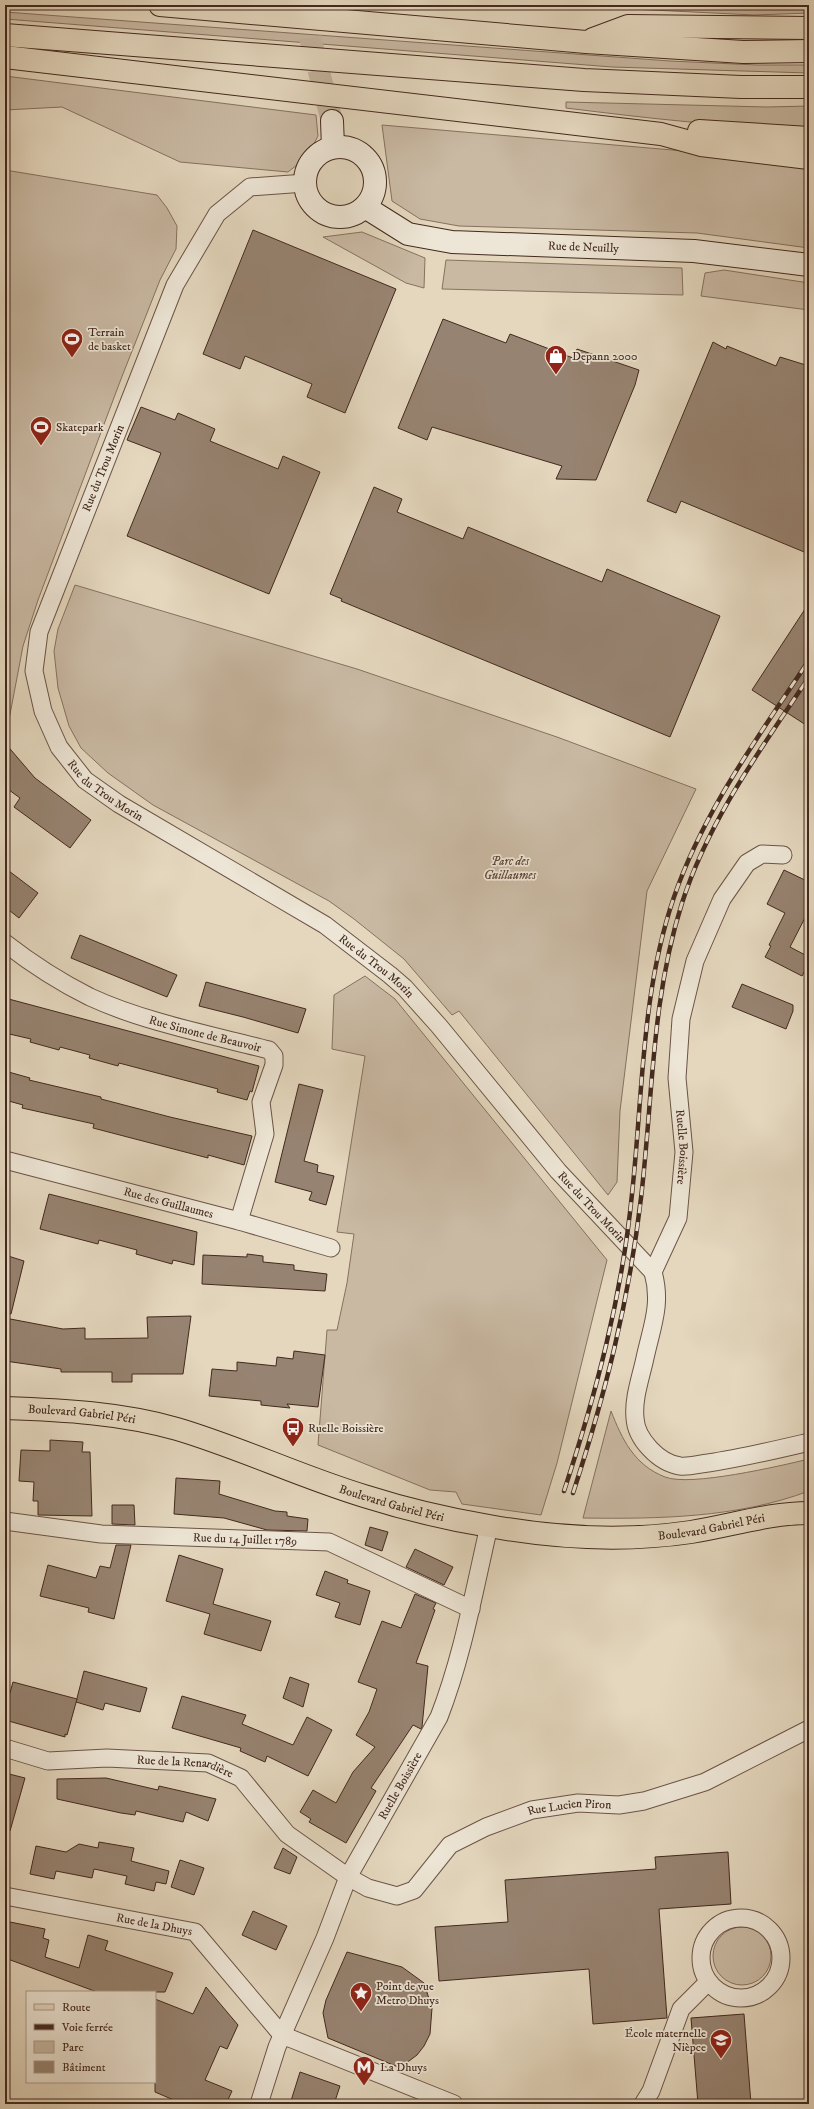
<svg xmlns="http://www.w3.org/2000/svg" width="814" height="2109" font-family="'IM FELL DW Pica',serif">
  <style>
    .green { fill: #c9b9a3; stroke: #867160 }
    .building { fill: #978371; stroke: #43291e }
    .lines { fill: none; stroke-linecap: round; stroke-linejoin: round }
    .secondary-tunnel { stroke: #c4b49e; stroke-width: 22; stroke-dasharray: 22 11; stroke-linecap: butt }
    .street-casing { stroke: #6b5446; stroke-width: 19 }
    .secondary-casing { stroke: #43291e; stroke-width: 24 }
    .primary-casing { stroke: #43291e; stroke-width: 24 }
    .highway-casing { stroke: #43291e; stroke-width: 24 }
    .street { stroke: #ede5d5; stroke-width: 17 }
    .secondary { stroke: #ede5d5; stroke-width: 22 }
    .primary { stroke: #e4d7be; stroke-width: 22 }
    .highway { stroke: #e4d7be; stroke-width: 22 }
    .rail-casing { stroke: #43291e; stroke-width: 4.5 }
    .rail { stroke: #ede5d5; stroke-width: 3; stroke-dasharray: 9; stroke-linecap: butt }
    .labels { text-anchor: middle; stroke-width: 3.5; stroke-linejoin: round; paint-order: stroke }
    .street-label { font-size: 12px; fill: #43291e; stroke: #ede5d5 }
    .poi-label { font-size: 12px; fill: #43291e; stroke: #ede5d5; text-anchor: start }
    .park-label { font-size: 12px; font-style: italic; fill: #5e4639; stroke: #ede5d5 }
  </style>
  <rect width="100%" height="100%" fill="#e4d7be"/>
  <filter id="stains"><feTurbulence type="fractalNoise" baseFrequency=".005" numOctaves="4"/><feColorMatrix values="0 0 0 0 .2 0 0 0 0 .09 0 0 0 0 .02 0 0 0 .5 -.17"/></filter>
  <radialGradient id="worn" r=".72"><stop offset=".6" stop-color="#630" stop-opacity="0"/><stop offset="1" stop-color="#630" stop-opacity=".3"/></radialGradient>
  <g class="green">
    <path d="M550 5H809V13L754 15Z"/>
    <path d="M5 12 670 61 757 65H809V73L612 67 5 19Z"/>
    <path d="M5 76 316 115 318 136 307 157 288 172 180 162 62 107 5 110Z"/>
    <path d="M566 102 767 107 809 106V128C728 128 647 118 566 108Z"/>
    <path d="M382 125 684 151 809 166V248L697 233 459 226 420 219 392 201Z"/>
    <path d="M5 170 157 195 167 208 177 226 176 249 160 280 121 379 38 600 23 646 8 725H5Z"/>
    <path d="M362 232 425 258 424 288 406 283 323 237Z"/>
    <path d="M446 260 682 268 683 295 442 289Z"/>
    <path d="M724 270 809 283V310L701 296 705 273Z"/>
    <path d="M75 585 357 669 557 737 696 789 647 891 620 1111 617 1182 608 1195 459 1011 452 1015 404 959 354 919 329 901 153 805 108 773 81 748 69 726 58 688 54 651 58 629Z"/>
    <path d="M365 976 395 999 607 1260 557 1463 541 1515 462 1504 456 1492 430 1490 318 1445 327 1330H337L347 1283 354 1234 337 1232 365 1056 332 1049 334 995Z"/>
    <path d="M611 1411C622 1439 634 1465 665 1477 690 1487 780 1466 809 1459V1491C737 1518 659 1519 583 1518Z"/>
    <circle cx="742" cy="1956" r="29"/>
  </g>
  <g class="building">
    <path d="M253 230 396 289 345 413 307 397 312 384 245 356 240 369 203 354Z"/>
    <path d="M443 319 506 343 510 334 573 358 577 349 639 370 635 385 596 480 556 479 562 466 432 427 427 440 398 428Z"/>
    <path d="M713 342 726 349 727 346 776 366 780 357 809 366V554L681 501 676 513 647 501Z"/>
    <path d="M141 407 175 420 178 413 215 429 210 441 278 469 283 456 320 472 269 594 127 536 161 453 127 440Z"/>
    <path d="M374 487 402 499 397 512 463 539 468 527 602 582 607 569 720 616 670 737 341 601 342 599 330 594Z"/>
    <path d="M809 603V727L752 690Z"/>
    <path d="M5 743 35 778 91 820 70 848 14 807 20 798 5 787Z"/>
    <path d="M5 868 38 893 19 918 5 907Z"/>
    <path d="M784 870 809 882V910L790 947 809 957V963L802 976 765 957 771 946 769 945 785 913 767 904Z"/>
    <path d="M80 935 177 975 167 997 71 958Z"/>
    <path d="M206 982 306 1009 298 1033 243 1017 199 1006Z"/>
    <path d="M742 984 793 1005V1011L786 1029 732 1007Z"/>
    <path d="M5 998 259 1066 252 1092 250 1091 247 1100 217 1092 218 1089 119 1063 118 1066 89 1058 90 1055 60 1047 59 1050 30 1042 31 1039 5 1033Z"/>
    <path d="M5 1071 30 1078 29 1080 101 1097V1099L170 1117 252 1136 244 1165 208 1155V1158L93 1128 94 1124 22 1108 23 1105 5 1100Z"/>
    <path d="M299 1084 323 1090 304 1161 318 1165 317 1172 334 1176 326 1205 309 1200 312 1192 275 1182Z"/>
    <path d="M49 1194 197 1232 194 1265 173 1260 172 1264 136 1254 137 1250 99 1240 98 1244 40 1229Z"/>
    <path d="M247 1254 263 1256V1262L294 1265V1270L327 1274 325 1291 202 1284 203 1255 247 1257Z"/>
    <path d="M5 1255 24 1261 11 1314 5 1313Z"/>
    <path d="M191 1316 183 1374H132V1382H112V1372H61V1369L5 1361V1318L63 1329 85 1328V1339L148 1338 147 1317Z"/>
    <path d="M294 1351 325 1355 318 1407 287 1404 290 1408 261 1405V1401L209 1396 212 1369 237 1371V1362L276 1366 277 1357 293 1359Z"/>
    <path d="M50 1440 83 1442 82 1452H90L92 1516 38 1515V1501H33L34 1482 19 1481 21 1450 50 1451Z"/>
    <path d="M176 1478 220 1481 219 1494 275 1511 287 1512V1516L308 1519 307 1531 267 1530 224 1518 174 1514Z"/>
    <path d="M112 1505H134L135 1525 112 1524Z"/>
    <path d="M370 1527 388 1532 382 1551 365 1545Z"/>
    <path d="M116 1545H131L114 1619 88 1612 89 1608 40 1596 48 1565 96 1578 100 1566 110 1568Z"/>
    <path d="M415 1549 453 1567 444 1585 406 1567Z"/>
    <path d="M179 1555 223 1569 213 1604 271 1621 261 1651 204 1634 210 1614 166 1601Z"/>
    <path d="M325 1571 348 1580 347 1583 370 1591 360 1625 335 1617 340 1603 316 1595Z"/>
    <path d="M415 1594 436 1603 433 1609 435 1610 416 1663 428 1666 422 1727 421 1729 413 1725 371 1788 376 1791 346 1843 309 1822 311 1819 300 1812 313 1790 336 1803 353 1772 375 1747 356 1735 369 1712 377 1689 358 1682 382 1621 401 1628Z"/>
    <path d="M84 1671 147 1688 140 1712 105 1703 103 1710 76 1702Z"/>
    <path d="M290 1677 309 1684 303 1707 283 1698Z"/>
    <path d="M13 1682 77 1699 67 1735 65 1734V1737L5 1720V1700H8Z"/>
    <path d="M182 1696 246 1715 242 1724 293 1745 307 1717 332 1730 308 1776 267 1756 265 1762 240 1751 241 1748 172 1728Z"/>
    <path d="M5 1773 25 1778 10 1831 5 1830Z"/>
    <path d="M106 1778 158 1790 159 1786 216 1799 208 1821 186 1812 183 1822 136 1811 135 1815 121 1813 57 1799V1779Z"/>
    <path d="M99 1842 134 1848 131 1861 169 1871 166 1884 156 1882 154 1891 125 1884 127 1876 94 1869 92 1878 56 1871 54 1879 30 1874 36 1846 66 1852 79 1844 98 1848Z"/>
    <path d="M283 1848 297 1857 290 1874 274 1868Z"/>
    <path d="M728 1852 731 1904 659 1909 667 2018 593 2024 589 1969 439 1981 435 1927 508 1922 505 1880 656 1869 655 1857Z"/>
    <path d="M180 1860 204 1868 194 1895 171 1887Z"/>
    <path d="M253 1911 287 1926 276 1950 242 1935Z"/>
    <path d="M5 1921 45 1929 43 1938 49 1940 45 1957 79 1968 88 1935 108 1941 105 1950 173 1973 165 1992H97L5 1958Z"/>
    <path d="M347 1952 402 1967 424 1983 432 2008 430 2034 424 2046 417 2055 405 2064 398 2067 328 2038 323 2013 326 2000Z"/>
    <path d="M206 1987 238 2025 227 2049 220 2046 205 2080 232 2091 226 2104H183L155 2092V1999L193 2014Z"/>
    <path d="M744 2014 751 2104H698L691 2018Z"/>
    <path d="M300 2072 340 2086 334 2104H290Z"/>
  </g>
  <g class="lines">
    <path class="secondary-tunnel" d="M305 5 310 38 332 121"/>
    <g class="street-casing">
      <g id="street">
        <path id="s1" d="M305 183 250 187 217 214 175 285 39 632 34 671 43 711 59 747 85 780 119 804 325 925 390 975 405 988 439 1026 558 1171 653 1272"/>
        <path id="s2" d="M783 855 762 854 747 863 722 899 695 961 681 1019 677 1078 684 1152 678 1218 653 1272C662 1304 652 1326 645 1358 641 1377 633 1398 635 1418 636 1439 659 1463 680 1466 689 1467 699 1464 708 1463 742 1458 775 1450 809 1442"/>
        <path id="s3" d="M5 943C32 964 60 982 90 997 144 1022 211 1035 269 1050L274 1056V1065L261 1102 265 1134 239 1221"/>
        <path id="s4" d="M5 1160 239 1221 331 1248"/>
        <path id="s5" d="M5 1521 101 1534 329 1542 471 1609"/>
        <path id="s6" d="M5 1748 48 1761 107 1758 208 1763 241 1778 287 1834 348 1877 368 1888 397 1896 414 1890 450 1845 486 1827 532 1810 578 1803 619 1805 644 1801 705 1782 809 1729"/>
        <path id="s7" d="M5 1896 195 1932 282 2035"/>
        <circle cx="741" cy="1958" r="40"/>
        <path d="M282 2035 454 2104"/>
        <path id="s8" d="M259 2104 277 2047 325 1938 348 1877 439 1717C463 1655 474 1591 489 1526"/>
        <path d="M643 2104 651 2091 681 2009 708 1982"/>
      </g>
    </g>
    <g class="secondary-casing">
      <g id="secondary">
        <path d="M332 121 333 147"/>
        <circle cx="340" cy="182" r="35"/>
        <path id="s9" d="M365 207 408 234 452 242 694 251 809 265"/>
      </g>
    </g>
    <g class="primary-casing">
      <g id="primary">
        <path id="s10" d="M5 1408C63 1410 121 1413 177 1429 241 1448 301 1477 364 1496 405 1509 447 1519 489 1526 555 1538 624 1542 691 1532 730 1526 769 1513 809 1513"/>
      </g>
    </g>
    <g class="highway-casing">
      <g id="highway">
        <path d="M160 5 586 42 743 52 809 51"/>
        <path d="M5 35 584 80 741 87H809"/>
        <path d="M593 39 628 26 809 28"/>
        <path d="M5 57 661 134 701 145 809 158"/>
        <path d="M699 131 809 138"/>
      </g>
    </g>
    <use href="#street" class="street"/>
    <use href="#secondary" class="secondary"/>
    <use href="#primary" class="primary"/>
    <use href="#highway" class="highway"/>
    <g class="rail-casing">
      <g id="rail">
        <path d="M564 1491C596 1394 622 1296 632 1194 643 1094 641 993 674 897 704 810 759 736 809 660"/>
        <path d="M573 1493C605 1395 629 1301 641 1198 653 1097 651 1001 682 903 709 819 761 749 809 677"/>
      </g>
    </g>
    <use href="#rail" class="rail"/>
  </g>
  <defs>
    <g id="stadium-pin" transform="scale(1.15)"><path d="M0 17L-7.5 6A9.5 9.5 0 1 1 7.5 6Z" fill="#8f2418" stroke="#ede5d5"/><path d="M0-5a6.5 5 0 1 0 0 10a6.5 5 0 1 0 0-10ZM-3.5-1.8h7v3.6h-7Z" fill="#fff"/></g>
    <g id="shop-pin" transform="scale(1.15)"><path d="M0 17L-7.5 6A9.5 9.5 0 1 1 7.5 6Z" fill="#8f2418" stroke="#ede5d5"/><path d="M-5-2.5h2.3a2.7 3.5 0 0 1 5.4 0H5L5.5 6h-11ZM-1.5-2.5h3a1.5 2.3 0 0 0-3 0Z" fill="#fff"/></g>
    <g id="bus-pin" transform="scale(1.15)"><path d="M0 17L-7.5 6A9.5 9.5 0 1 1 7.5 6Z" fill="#8f2418" stroke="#ede5d5"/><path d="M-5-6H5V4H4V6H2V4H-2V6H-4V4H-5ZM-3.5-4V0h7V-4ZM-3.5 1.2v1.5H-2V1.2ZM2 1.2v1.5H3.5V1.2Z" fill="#fff"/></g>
    <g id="sight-pin" transform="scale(1.15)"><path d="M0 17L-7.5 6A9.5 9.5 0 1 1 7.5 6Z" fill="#8f2418" stroke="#ede5d5"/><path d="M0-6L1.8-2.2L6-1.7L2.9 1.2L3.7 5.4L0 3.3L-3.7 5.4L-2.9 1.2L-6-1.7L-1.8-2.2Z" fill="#fff"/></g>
    <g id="school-pin" transform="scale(1.15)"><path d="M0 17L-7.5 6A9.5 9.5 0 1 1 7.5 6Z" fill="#8f2418" stroke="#ede5d5"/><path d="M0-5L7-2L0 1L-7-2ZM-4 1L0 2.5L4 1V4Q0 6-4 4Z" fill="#fff"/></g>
    <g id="metro-pin" transform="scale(1.15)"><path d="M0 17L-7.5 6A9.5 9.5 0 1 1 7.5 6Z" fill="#8f2418" stroke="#ede5d5"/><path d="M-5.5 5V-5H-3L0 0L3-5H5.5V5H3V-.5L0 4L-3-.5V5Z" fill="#fff"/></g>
  </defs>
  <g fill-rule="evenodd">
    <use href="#stadium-pin" x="72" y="339"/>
    <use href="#shop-pin" x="556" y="356"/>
    <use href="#stadium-pin" x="41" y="427"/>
    <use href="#bus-pin" x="293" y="1428"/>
    <use href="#sight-pin" x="361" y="1993"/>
    <use href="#school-pin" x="721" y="2040"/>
    <use href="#metro-pin" x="364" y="2067"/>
  </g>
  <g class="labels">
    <g class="street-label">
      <text dy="4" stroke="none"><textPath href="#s9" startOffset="227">Rue de Neuilly</textPath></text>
      <text transform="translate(103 468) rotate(-68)" y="4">Rue du Trou Morin</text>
      <text dy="4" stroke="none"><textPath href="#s1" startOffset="737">Rue du Trou Morin</textPath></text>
      <text dy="4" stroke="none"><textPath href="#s1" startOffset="1061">Rue du Trou Morin</textPath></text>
      <text dy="4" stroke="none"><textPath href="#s3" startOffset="222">Rue Simone de Beauvoir</textPath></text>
      <text dy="4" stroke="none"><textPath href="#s2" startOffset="338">Ruelle Boissière</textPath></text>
      <text dy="4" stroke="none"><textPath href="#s4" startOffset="169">Rue des Guillaumes</textPath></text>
      <text dy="4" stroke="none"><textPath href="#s1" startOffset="1385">Rue du Trou Morin</textPath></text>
      <text dy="4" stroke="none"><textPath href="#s10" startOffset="77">Boulevard Gabriel Péri</textPath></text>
      <text dy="4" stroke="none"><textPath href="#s10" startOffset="401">Boulevard Gabriel Péri</textPath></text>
      <text dy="4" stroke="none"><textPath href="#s10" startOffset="725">Boulevard Gabriel Péri</textPath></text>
      <text dy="4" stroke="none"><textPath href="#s5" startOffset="241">Rue du 14 Juillet 1789</textPath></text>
      <text dy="4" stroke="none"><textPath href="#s6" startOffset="183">Rue de la Renardière</textPath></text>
      <text dy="4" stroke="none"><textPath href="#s8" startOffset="349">Ruelle Boissière</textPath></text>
      <text dy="4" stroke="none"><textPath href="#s6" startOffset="644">Rue Lucien Piron</textPath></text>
      <text dy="4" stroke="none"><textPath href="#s7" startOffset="152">Rue de la Dhuys</textPath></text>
    </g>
    <g class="poi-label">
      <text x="88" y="336">Terrain<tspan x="88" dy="14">de basket</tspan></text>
      <text x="572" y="360">Depann 2000</text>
      <text x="56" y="431">Skatepark</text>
      <text x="308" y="1432">Ruelle Boissière</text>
      <text x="376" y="1990">Point de vue<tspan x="376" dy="14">Metro Dhuys</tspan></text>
      <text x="706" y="2037" text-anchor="end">École maternelle<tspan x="706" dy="14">Nièpce</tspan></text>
      <text x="380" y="2071">La Dhuys</text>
    </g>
    <g class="park-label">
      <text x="510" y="865">Parc des<tspan x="510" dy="14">Guillaumes</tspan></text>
    </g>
  </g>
  <rect width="814" height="2109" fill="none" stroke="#e4d7be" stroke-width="20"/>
  <rect x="6" y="6" width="802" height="2097" fill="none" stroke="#43291e" stroke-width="2"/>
  <rect x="10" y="10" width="794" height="2089" fill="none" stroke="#43291e"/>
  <rect x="26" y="1991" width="130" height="92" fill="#ede5d5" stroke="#a99a8c"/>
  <rect x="34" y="2004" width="20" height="6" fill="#e4d7be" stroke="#a99a8c"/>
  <text x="62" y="2011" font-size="12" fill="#43291e">Route</text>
  <rect x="34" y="2024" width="20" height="6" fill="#43291e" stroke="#a99a8c"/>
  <text x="62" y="2031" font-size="12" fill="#43291e">Voie ferrée</text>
  <rect x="34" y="2041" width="20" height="12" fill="#c9b9a3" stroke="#a99a8c"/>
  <text x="62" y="2051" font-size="12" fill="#43291e">Parc</text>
  <rect x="34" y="2061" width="20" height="12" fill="#978371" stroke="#a99a8c"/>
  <text x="62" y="2071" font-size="12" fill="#43291e">Bâtiment</text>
  <rect width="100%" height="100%" filter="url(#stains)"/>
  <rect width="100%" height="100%" fill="url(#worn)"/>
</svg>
